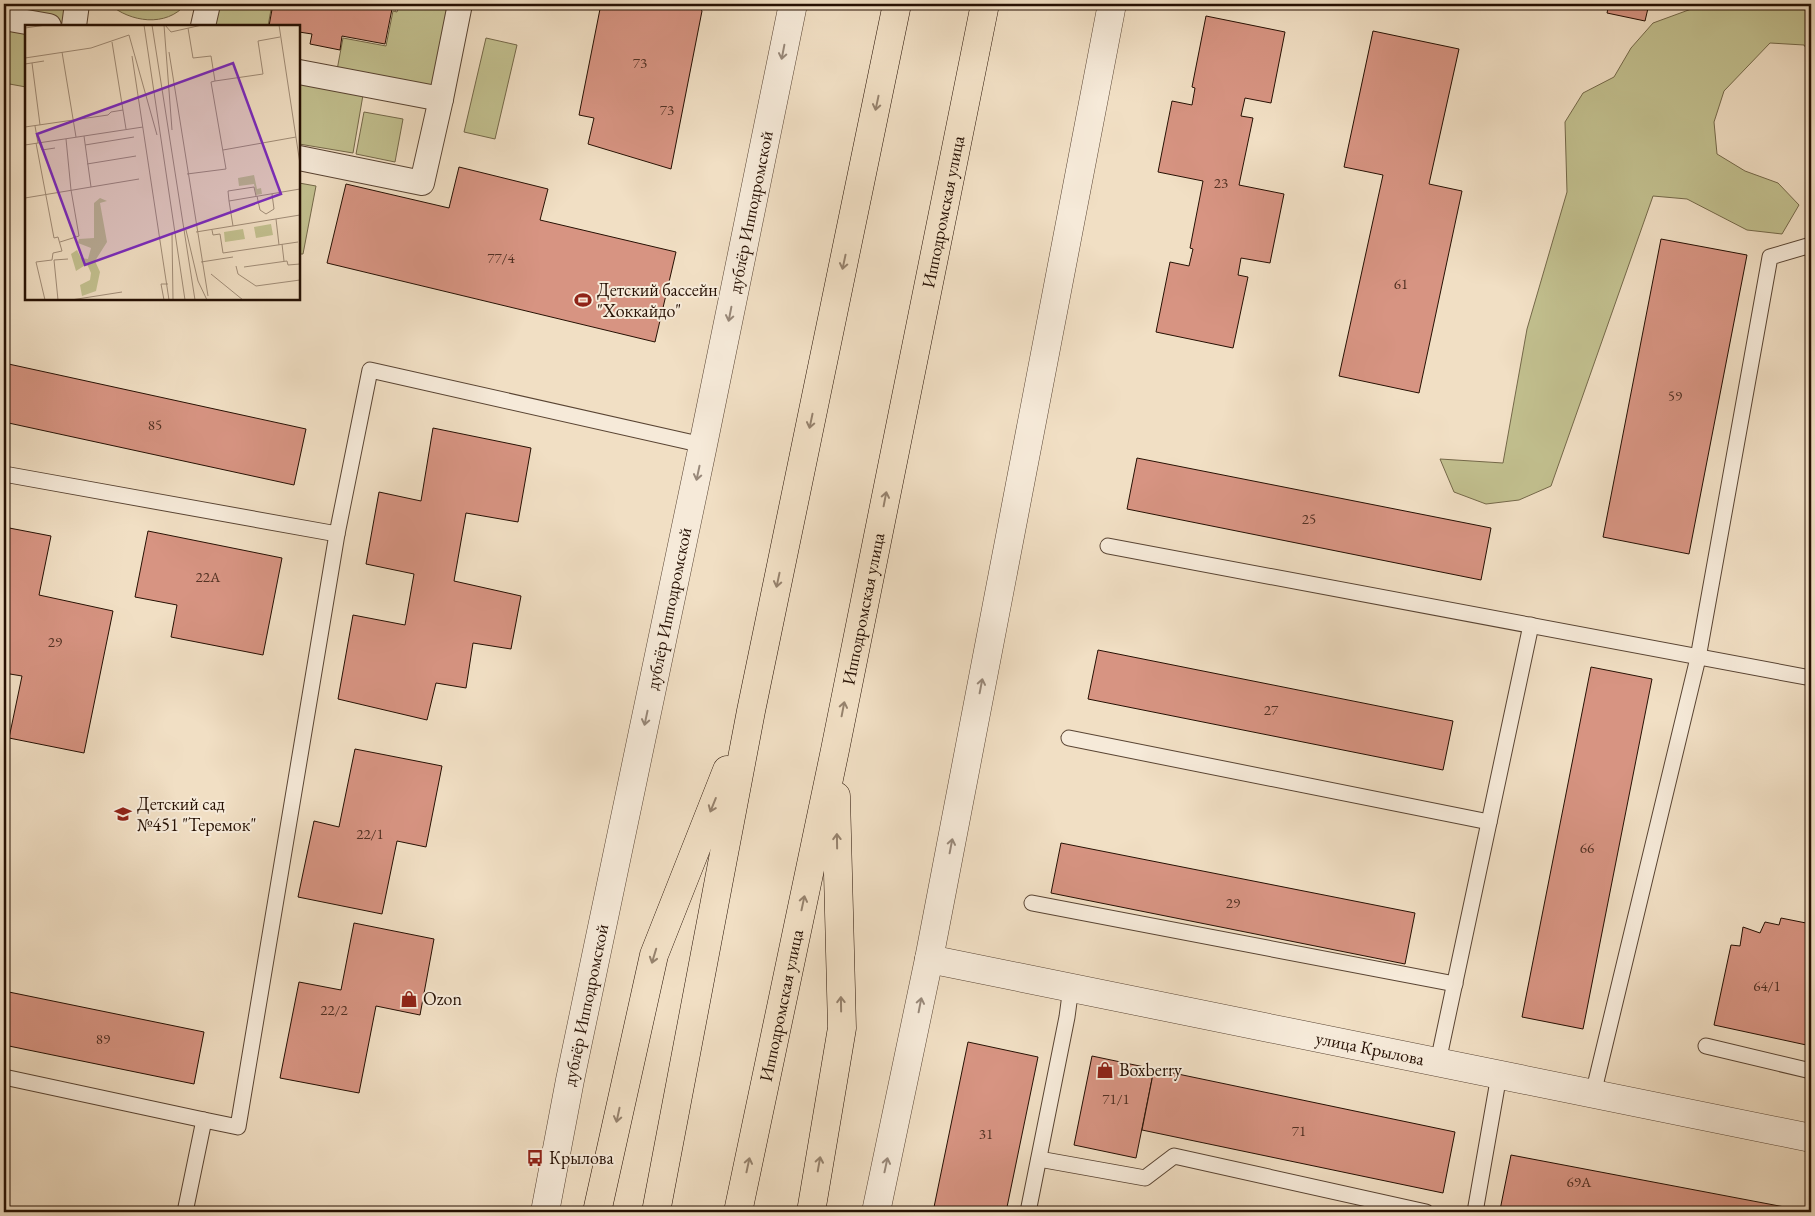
<svg xmlns="http://www.w3.org/2000/svg" width="1815" height="1216" font-family="'EB Garamond',serif">
  <style>
    .green { fill: #c2c08f; stroke: #746849 }
    .building { fill: #d79482; stroke: #261003 }
    .lines { fill: none; stroke-linecap: round; stroke-linejoin: round }
    .service-casing { stroke: #594433; stroke-width: 17 }
    .pedestrian-casing { stroke: #594433; stroke-width: 26 }
    .tertiary-casing { stroke: #594433; stroke-width: 29 }
    .trunk-casing { stroke: #261003; stroke-width: 29 }
    .service { stroke: #f6ead9; stroke-width: 15 }
    .pedestrian { stroke: #f6ead9; stroke-width: 24 }
    .tertiary { stroke: #f6ead9; stroke-width: 28 }
    .trunk { stroke: #f1dfc4; stroke-width: 28 }
    .oneway { stroke: #988879 }
    .oneway2 { stroke: #96826d }
    .labels { text-anchor: middle; stroke-width: 4; stroke-linejoin: round; paint-order: stroke }
    .number-label { font-size: 15px; fill: #523123 }
    .street-label { font-size: 18px; fill: #261003; stroke: #f6ead9 }
    .poi-label { font-size: 18px; fill: #261003; stroke: #f6ead9; text-anchor: start }
    .inset-road { fill: none; stroke: #a08c77; stroke-width: 1 }
    .view { fill: #7b2cbf; fill-opacity: 0.15; stroke: #7b2cbf; stroke-width: 2.5 }
    .inset-edge { fill: none; stroke: #261003; stroke-width: 2.5 }
  </style>
  <rect width="100%" height="100%" fill="#f1dfc4"/>
  <filter id="stains"><feTurbulence type="fractalNoise" baseFrequency=".004" numOctaves="4"/><feColorMatrix values="0 0 0 0 .2 0 0 0 0 .09 0 0 0 0 .02 0 0 0 .5 -.17"/></filter>
  <radialGradient id="worn" r=".72"><stop offset=".6" stop-color="#630" stop-opacity="0"/><stop offset="1" stop-color="#630" stop-opacity=".3"/></radialGradient>
  <g class="green">
    <path d="M4 4H67L64 23 4 12Z"/>
    <path d="M109 4H186C166 28 130 22 109 4Z"/>
    <path d="M218 4H272L268 26H214Z"/>
    <path d="M399 4H456L438 95 337 70 343 38 386 46 393 11 397 12Z"/>
    <path d="M1705 4H1792L1811 8V56L1804 45 1770 43 1724 91 1714 122 1717 154 1745 171 1778 183 1799 205 1782 234 1747 230 1687 199 1653 196 1551 486 1519 500 1486 504 1454 492 1440 459 1503 463 1527 329 1567 192 1565 122 1583 93 1614 77 1631 48 1653 23Z"/>
    <path d="M4 30 26 34V87L4 83Z"/>
    <path d="M486 38 517 45 495 139 464 132Z"/>
    <path d="M299 83 363 95 353 153 299 144Z"/>
    <path d="M364 112 403 119 395 162 356 154Z"/>
    <path d="M299 183 316 186 303 254H299Z"/>
  </g>
  <g class="building">
    <path d="M273 4H398L396 10 392 9 385 44 342 36 340 50 310 44 312 34 299 32V26H269Z"/>
    <path d="M601 4H698L702 11 671 169 588 144 594 118 579 115Z"/>
    <path d="M1609 4H1649L1645 21 1607 13Z"/>
    <path d="M1206 16 1285 32 1271 103 1245 98 1241 116 1253 118 1239 185 1284 194 1270 263 1241 258 1238 275 1248 277 1233 348 1156 332 1170 262 1189 266 1193 249 1190 248 1203 181 1158 172 1172 101 1192 105 1195 88 1192 87Z"/>
    <path d="M1373 31 1459 49 1429 184 1462 191 1419 393 1339 376 1383 175 1344 167Z"/>
    <path d="M459 167 548 189 540 220 676 252 655 342 327 263 346 184 449 208Z"/>
    <path d="M1661 239 1747 255 1689 554 1603 537Z"/>
    <path d="M4 363 306 429 294 485 4 422Z"/>
    <path d="M433 428 531 448 518 522 466 513 454 581 521 596 511 649 473 643 466 688 436 683 427 720 338 699 353 615 405 625 414 574 366 564 379 492 421 501Z"/>
    <path d="M1137 458 1491 528 1481 580 1127 509Z"/>
    <path d="M4 527 51 536 39 595 113 611 84 753 9 738 22 676 4 673Z"/>
    <path d="M148 531 282 558 263 655 171 637 177 605 135 597Z"/>
    <path d="M1098 650 1453 721 1443 770 1088 699Z"/>
    <path d="M1591 667 1652 679 1583 1029 1522 1017Z"/>
    <path d="M355 749 442 766 426 847 397 841 382 914 298 897 314 821 339 827Z"/>
    <path d="M1061 843 1415 913 1405 964 1051 893Z"/>
    <path d="M1781 918 1811 924V1046L1714 1025 1731 945 1740 946 1743 927 1760 933 1765 922 1779 925Z"/>
    <path d="M354 923 434 939 420 1015 376 1006 359 1093 280 1078 299 982 341 990Z"/>
    <path d="M4 991 204 1032 194 1084 4 1045Z"/>
    <path d="M968 1042 1038 1057 1006 1212H933Z"/>
    <path d="M1092 1056 1154 1069 1136 1158 1074 1145Z"/>
    <path d="M1154 1069 1455 1132 1443 1193 1142 1130Z"/>
    <path d="M1511 1155 1795 1209V1212H1512L1500 1210Z"/>
    <path d="M303 1207 332 1212H302Z"/>
  </g>
  <g class="lines">
    <g class="service-casing">
      <g id="service">
        <path d="M4 474 337 534"/>
        <path d="M1108 546 1811 678"/>
        <path d="M1698 658 1770 257 1811 245"/>
        <path d="M1069 738 1489 822"/>
        <path d="M1032 903 1455 984"/>
        <path d="M1706 1046 1811 1071"/>
        <path d="M1438 1062 1531 625"/>
        <path d="M4 1077 204 1120 185 1212"/>
        <path d="M1593 1094 1698 658"/>
        <path d="M204 1120 238 1127 337 534 370 370 703 445"/>
        <path d="M1039 1159 1145 1178 1174 1156 1426 1212"/>
        <path d="M1028 1212 1067 1017 1071 987"/>
        <path d="M1475 1212 1499 1075"/>
      </g>
    </g>
    <g class="pedestrian-casing">
      <g id="pedestrian">
        <path d="M4 18 49 26"/>
        <path d="M74 26 77 4"/>
        <path d="M203 26 208 4"/>
        <path d="M299 72 441 99 460 4"/>
        <path d="M299 158 422 183 441 99"/>
      </g>
    </g>
    <g class="tertiary-casing">
      <g id="tertiary">
        <path id="s1" d="M929 959 1811 1138"/>
        <path id="s2" d="M545 1212 570 1080 703 445 793 4"/>
        <path d="M876 1212 929 959 1112 4"/>
      </g>
    </g>
    <g class="trunk-casing">
      <g id="trunk">
        <path d="M597 1212 654 955 727 770"/>
        <path d="M656 1212 751 711 897 4"/>
        <path id="s3" d="M738 1212 835 750 985 4"/>
        <path d="M811 1212 842 1028 836 796"/>
      </g>
    </g>
    <use href="#service" class="service"/>
    <use href="#pedestrian" class="pedestrian"/>
    <use href="#tertiary" class="tertiary"/>
    <use href="#trunk" class="trunk"/>
  </g>
  <defs><path id="oneway-shaft" d="M-6 0H5M1.5-3L5.5 0L1.5 3" fill="none" stroke-width="1.6" stroke-linecap="round" stroke-linejoin="round" transform="scale(1.25)"/></defs>
  <g class="oneway">
    <use href="#oneway-shaft" transform="translate(783 52) rotate(101)"/>
    <use href="#oneway-shaft" transform="translate(730 314) rotate(101)"/>
    <use href="#oneway-shaft" transform="translate(698 473) rotate(102)"/>
    <use href="#oneway-shaft" transform="translate(981 686) rotate(-79)"/>
    <use href="#oneway-shaft" transform="translate(646 718) rotate(102)"/>
    <use href="#oneway-shaft" transform="translate(951 846) rotate(-79)"/>
    <use href="#oneway-shaft" transform="translate(920 1005) rotate(-79)"/>
    <use href="#oneway-shaft" transform="translate(886 1165) rotate(-78)"/>
  </g>
  <g class="oneway2">
    <use href="#oneway-shaft" transform="translate(877 103) rotate(102)"/>
    <use href="#oneway-shaft" transform="translate(844 262) rotate(102)"/>
    <use href="#oneway-shaft" transform="translate(811 421) rotate(102)"/>
    <use href="#oneway-shaft" transform="translate(885 499) rotate(-79)"/>
    <use href="#oneway-shaft" transform="translate(778 580) rotate(102)"/>
    <use href="#oneway-shaft" transform="translate(843 709) rotate(-79)"/>
    <use href="#oneway-shaft" transform="translate(713 805) rotate(112)"/>
    <use href="#oneway-shaft" transform="translate(837 841) rotate(-91)"/>
    <use href="#oneway-shaft" transform="translate(803 903) rotate(-78)"/>
    <use href="#oneway-shaft" transform="translate(654 956) rotate(107)"/>
    <use href="#oneway-shaft" transform="translate(841 1004) rotate(-91)"/>
    <use href="#oneway-shaft" transform="translate(618 1115) rotate(102)"/>
    <use href="#oneway-shaft" transform="translate(819 1164) rotate(-80)"/>
    <use href="#oneway-shaft" transform="translate(748 1165) rotate(-78)"/>
  </g>
  <defs>
    <g id="stadium-bare" transform="scale(1.35)"><path d="M0-5a6.5 5 0 1 0 0 10a6.5 5 0 1 0 0-10ZM-3.5-1.8h7v3.6h-7Z" fill="#8f2418" stroke="#f6ead9" stroke-width="2.5" paint-order="stroke"/></g>
    <g id="school-bare" transform="scale(1.35)"><path d="M0-5L7-2L0 1L-7-2ZM-4 1L0 2.5L4 1V4Q0 6-4 4Z" fill="#8f2418" stroke="#f6ead9" stroke-width="2.5" paint-order="stroke"/></g>
    <g id="shop-bare" transform="scale(1.35)"><path d="M-5-2.5h2.3a2.7 3.5 0 0 1 5.4 0H5L5.5 6h-11ZM-1.5-2.5h3a1.5 2.3 0 0 0-3 0Z" fill="#8f2418" stroke="#f6ead9" stroke-width="2.5" paint-order="stroke"/></g>
    <g id="bus-bare" transform="scale(1.35)"><path d="M-5-6H5V4H4V6H2V4H-2V6H-4V4H-5ZM-3.5-4V0h7V-4ZM-3.5 1.2v1.5H-2V1.2ZM2 1.2v1.5H3.5V1.2Z" fill="#8f2418" stroke="#f6ead9" stroke-width="2.5" paint-order="stroke"/></g>
  </defs>
  <g fill-rule="evenodd">
    <use href="#stadium-bare" x="583" y="300"/>
    <use href="#school-bare" x="123" y="814"/>
    <use href="#shop-bare" x="409" y="999"/>
    <use href="#shop-bare" x="1105" y="1070"/>
    <use href="#bus-bare" x="535" y="1158"/>
  </g>
  <g class="labels">
    <g class="number-label">
      <text x="640" y="68">73</text>
      <text x="667" y="115">73</text>
      <text x="1221" y="188">23</text>
      <text x="501" y="263">77/4</text>
      <text x="1401" y="289">61</text>
      <text x="1675" y="401">59</text>
      <text x="155" y="430">85</text>
      <text x="1309" y="524">25</text>
      <text x="208" y="582">22А</text>
      <text x="55" y="647">29</text>
      <text x="1271" y="715">27</text>
      <text x="370" y="839">22/1</text>
      <text x="1587" y="853">66</text>
      <text x="1233" y="908">29</text>
      <text x="1767" y="991">64/1</text>
      <text x="334" y="1015">22/2</text>
      <text x="103" y="1044">89</text>
      <text x="1116" y="1104">71/1</text>
      <text x="1299" y="1136">71</text>
      <text x="986" y="1139">31</text>
      <text x="1579" y="1187">69А</text>
    </g>
    <g class="street-label">
      <text dy="6" stroke="none"><textPath href="#s2" startOffset="1021">дублёр Ипподромской</textPath></text>
      <text dy="6" stroke="none"><textPath href="#s3" startOffset="1021">Ипподромская улица</textPath></text>
      <text dy="6" stroke="none"><textPath href="#s2" startOffset="616">дублёр Ипподромской</textPath></text>
      <text dy="6" stroke="none"><textPath href="#s3" startOffset="616">Ипподромская улица</textPath></text>
      <text dy="6" stroke="none"><textPath href="#s2" startOffset="211">дублёр Ипподромской</textPath></text>
      <text dy="6" stroke="none"><textPath href="#s3" startOffset="211">Ипподромская улица</textPath></text>
      <text dy="6" stroke="none"><textPath href="#s1" startOffset="450">улица Крылова</textPath></text>
    </g>
    <g class="poi-label">
      <text x="597" y="296">Детский бассейн<tspan x="597" dy="21">"Хоккайдо"</tspan></text>
      <text x="137" y="810">Детский сад<tspan x="137" dy="21">№451 "Теремок"</tspan></text>
      <text x="423" y="1005">Ozon</text>
      <text x="1119" y="1076">Boxberry</text>
      <text x="549" y="1164">Крылова</text>
    </g>
  </g>
  <g transform="translate(25 25)">
    <rect width="275" height="275" fill="#f1dfc4"/>
    <path d="M229 150 232 164 236 163 237 169 231 170 229 159 214 161 213 153ZM75 173 82 176 75 178 82 217 70 236 75 247 71 266 57 271 55 260 65 255 66 248 62 239 51 246 46 229 52 225 56 233 63 234 66 223 53 218 54 214 69 213V178ZM246 199 248 210 231 213 229 202ZM218 204 220 214 200 217 199 207Z" fill="#c2c08f"/>
    <path class="inset-road" d="M119 0 160 275M127 0 170 275M139 0 147 105M140 0 146 7 177 0M254 0 275 139M0 3 21 0M163 3 168 33 186 31 190 56 238 49 233 16 255 12M104 10 132 110M87 17 101 104M37 27 51 112M144 27 183 271M107 31 144 275M0 33 66 23 104 10M7 38 15 100M0 39 19 36M10 101 13 118M0 102 83 90 86 87 98 85M59 111 66 162M41 114 46 165M14 117 17 125 30 123M11 118 29 213 33 212 37 226 28 228 27 235 11 237 20 275M0 120 118 102M60 120 109 112M198 125 271 112M62 139 111 131M162 149 201 144 186 57 190 56M232 171 235 185 241 189 249 184 247 169M0 173 114 154M204 176 203 166 229 162 231 171M251 194 254 220M208 201 204 176 275 164M161 205 173 256 182 275M187 205 188 210 195 209 198 228 273 217M171 207 275 190M147 209 148 275M35 217 54 211 46 165M257 219 259 236M176 237 208 232M211 241 213 249 231 261 275 255M219 242 262 236 263 240 275 239M186 249 218 275M33 275 29 235 43 234M46 275 97 267M139 275 136 259H143"/>
    <path class="view" d="M208 38 256 169 60 240 12 109Z"/>
    <rect width="275" height="275" class="inset-edge"/>
  </g>
  <rect width="1815" height="1216" fill="none" stroke="#f1dfc4" stroke-width="20"/>
  <rect x="5" y="5" width="1805" height="1206" fill="none" stroke="#261003" stroke-width="2.5"/>
  <rect x="10" y="10" width="1795" height="1196" fill="none" stroke="#261003"/>
  <rect width="100%" height="100%" filter="url(#stains)"/>
  <rect width="100%" height="100%" fill="url(#worn)"/>
</svg>
